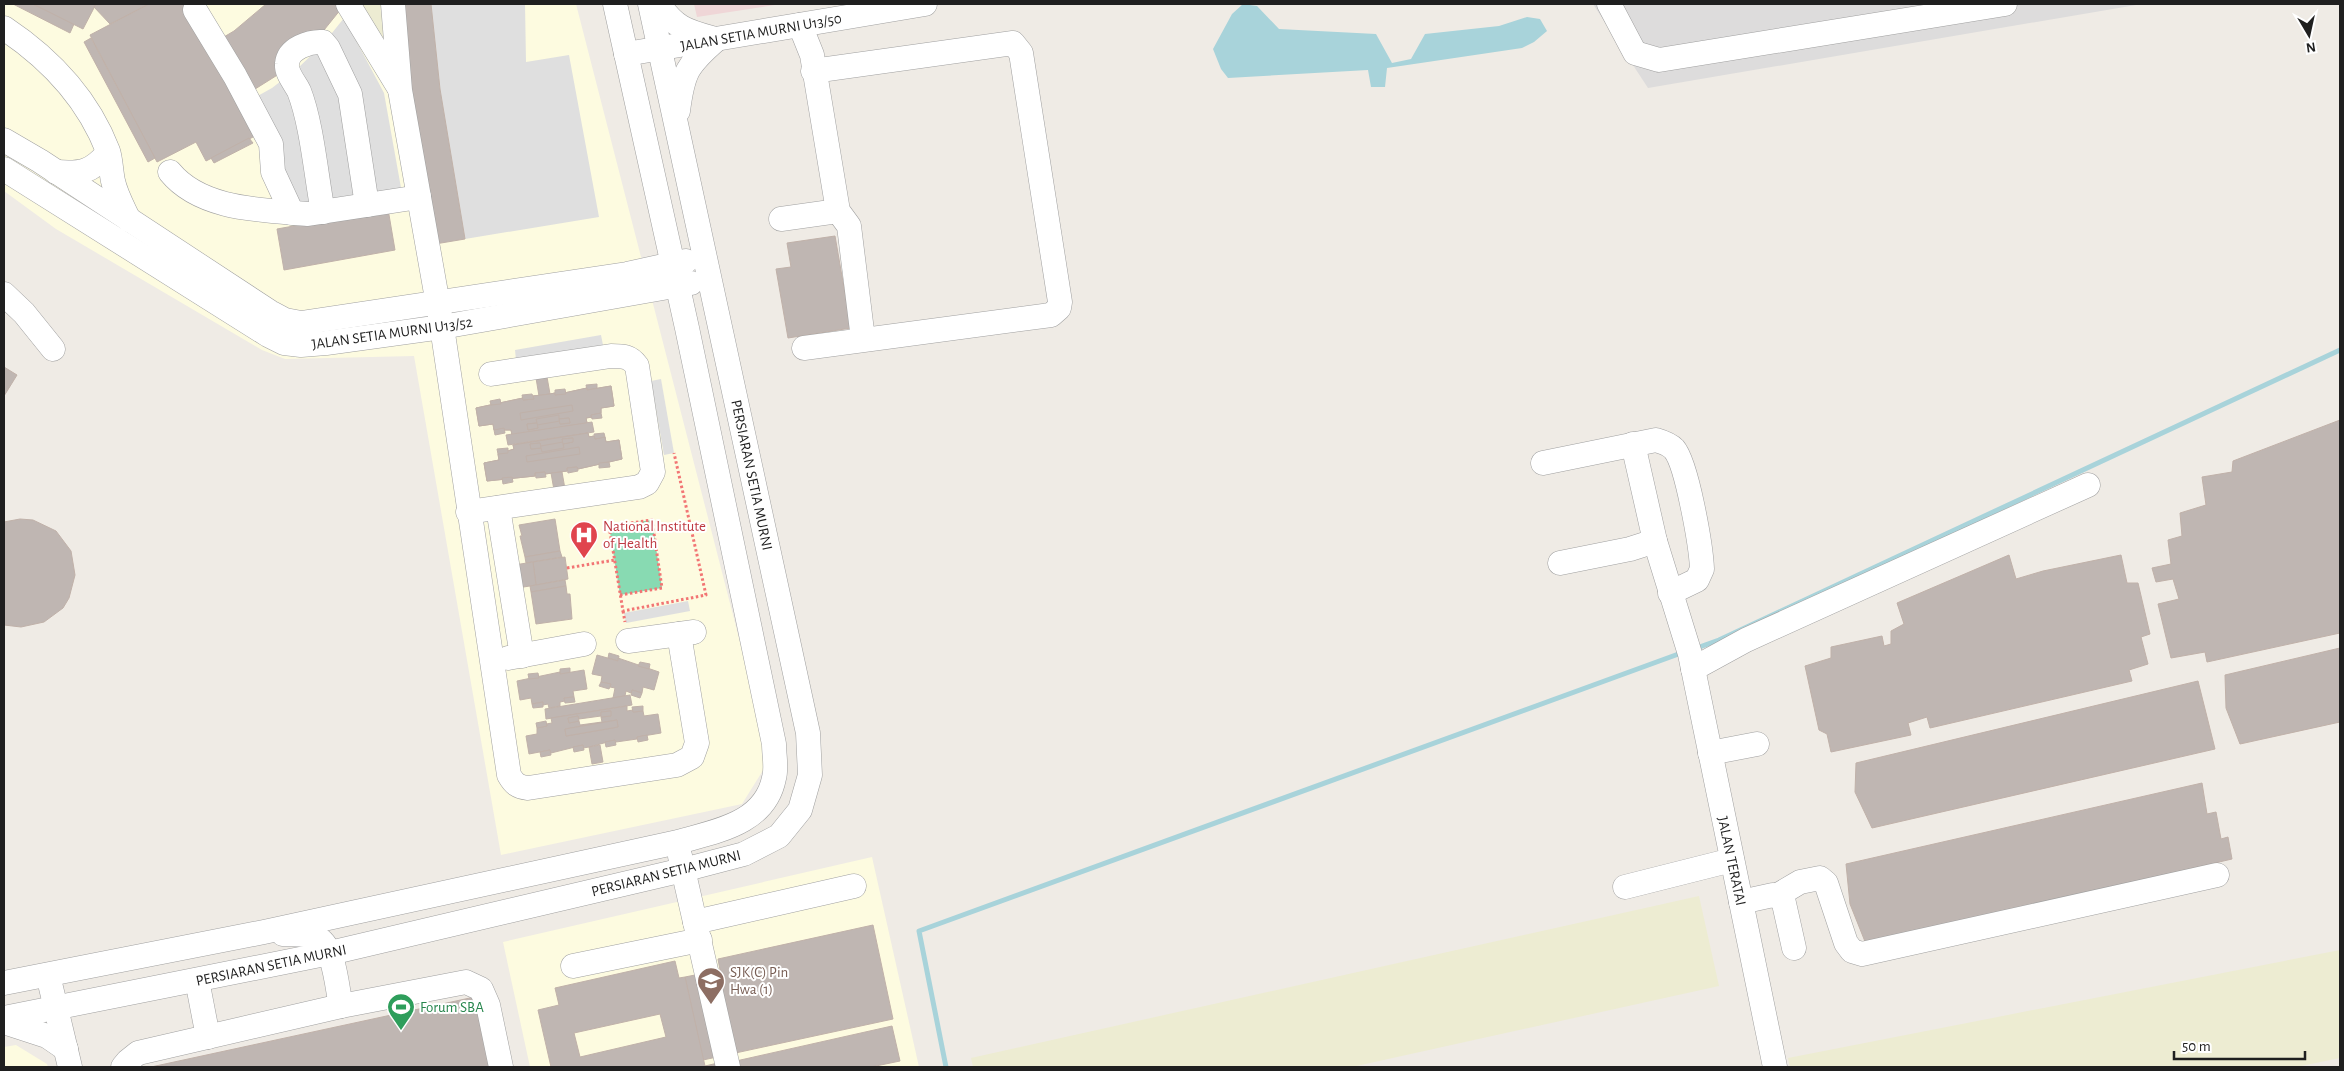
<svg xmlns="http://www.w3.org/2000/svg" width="2344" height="1071" font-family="'Alegreya Sans',sans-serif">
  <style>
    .residential { fill: #dddcdc }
    .commercial { fill: #efd6d7 }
    .education { fill: #fdfbe0 }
    .farmland { fill: #edecd2 }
    .pitch { fill: #88dab2 }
    .parking { fill: #dfdfdf }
    .water { fill: #a8d3da }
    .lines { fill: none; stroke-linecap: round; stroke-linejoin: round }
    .stream { stroke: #a8d3da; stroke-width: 5 }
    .building { fill: #bfb6b2; stroke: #c0b1a9; fill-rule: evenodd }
    .minor-casing { stroke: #a0a0a0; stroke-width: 25 }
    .path { stroke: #f27574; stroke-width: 3; stroke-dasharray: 2.5 2.5; stroke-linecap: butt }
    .minor { stroke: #fff; stroke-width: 24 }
    .labels { text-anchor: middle; stroke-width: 4; stroke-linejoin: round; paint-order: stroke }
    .street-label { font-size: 15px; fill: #1f1f1f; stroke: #fff }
    .health-label { font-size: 15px; fill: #be3a42; stroke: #fff; text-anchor: start }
    .education-label { font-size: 15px; fill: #785e54; stroke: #fff; text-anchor: start }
    .leisure-label { font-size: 15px; fill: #27864d; stroke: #fff; text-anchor: start }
  </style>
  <rect width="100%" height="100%" fill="#efebe5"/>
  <path class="residential" d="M1593 4H2142L1648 88Z"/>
  <path class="commercial" d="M694 4H781L697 17Z"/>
  <g class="education">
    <path d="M4 4H576L770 759 742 804 501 855 414 356 285 359 262 350 56 229 4 191Z"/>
    <path d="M872 857 919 1067H530L503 942Z"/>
    <path d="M16 1045 47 1064 48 1067H4V1047Z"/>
  </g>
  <g class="farmland">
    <path d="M348 4H393L398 67Z"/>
    <path d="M1699 896 1719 986 1352 1067H973L971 1058Z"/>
    <path d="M2340 950V1058L2296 1067H1790L1788 1058Z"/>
  </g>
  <path class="pitch" d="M652 520 662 588 620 595 609 526Z"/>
  <g class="parking">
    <path d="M431 4H525L526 62 569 55 599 217 465 239 440 89Z"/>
    <path d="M344 18 384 93 403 199 299 218 243 104 272 88 298 68 324 43Z"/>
    <path d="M601 335 603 345 516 360 515 350Z"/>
    <path d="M661 379 674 453 664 455 651 381Z"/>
    <path d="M688 601 690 611 626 623 624 613Z"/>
  </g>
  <path class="water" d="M1243 4 1257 6 1279 29 1376 34 1392 63 1411 59 1425 34 1499 26 1527 17 1540 19 1547 31 1534 42 1522 48 1387 68 1385 87H1371L1368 70 1228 78 1221 69 1213 49 1232 14Z"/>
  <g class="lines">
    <g class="stream">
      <path d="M1694 649 1719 640 2340 350"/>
      <path d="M946 1067 919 931 1684 652"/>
    </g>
  </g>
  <g class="building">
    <path d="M13 4H33L74 24 70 33Z"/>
    <path d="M33 4H96L83 29Z"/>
    <path d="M96 4H149L110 24 94 7Z"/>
    <path d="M149 4H184L255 136 206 161 196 142 157 162 90 35Z"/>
    <path d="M266 4H345L316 40 279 74 236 101 207 47 234 31Z"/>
    <path d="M395 4H431L440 89 465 239 429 245Z"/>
    <path d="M91 38 155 158 148 162 84 42Z"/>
    <path d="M249 138 253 143 214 163 211 158Z"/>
    <path d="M388 209 395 250 284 270 277 229Z"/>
    <path d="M835 236 851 328 788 338 776 269 791 267 787 243Z"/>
    <path d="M4 367 17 375 4 396Z"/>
    <path d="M547 377 550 394 539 396 536 378Z"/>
    <path d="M597 384V389L587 390 586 385Z"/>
    <path d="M611 386 614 406 601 408V413L591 415 592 417 586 418 587 423 512 435 511 430H494L493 424 479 426 476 408 523 398V400L534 399 533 396 550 394 555 393V395L587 388V390ZM572 405 573 411 521 420 520 413Z"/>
    <path d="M611 386 614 406 601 408V413L591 415 592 417 586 418 587 423 512 435 511 430H494L493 424 479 426 476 408 523 398V400L534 399 533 396 550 394 555 393V395L587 388V390ZM559 415V419L569 418 570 423 560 424V421L537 425 538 428 528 430 527 424 537 423 536 419Z"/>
    <path d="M565 389 566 394 555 395V390Z"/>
    <path d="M532 394 534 399 523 400 522 395Z"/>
    <path d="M500 399 501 404 491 405 490 401Z"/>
    <path d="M572 405 573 411 521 420 520 413Z"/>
    <path d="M601 413 602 418 592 419 591 415Z"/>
    <path d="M569 418 570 423 560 424 559 419Z"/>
    <path d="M2340 420V633L2207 662 2205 652 2171 658 2158 604 2179 599 2173 579 2156 582 2152 568 2171 564 2168 540 2182 536 2180 513 2206 505 2202 477 2232 472 2233 461Z"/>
    <path d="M592 422 594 432 508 445 506 435Z"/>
    <path d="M537 423 538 428 528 430 527 424Z"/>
    <path d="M504 428 505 433 495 435 494 430Z"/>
    <path d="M588 433 589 437 594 436 595 439 605 437 606 442 619 440 622 459 578 469 577 467 567 468V471L545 474V472L535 473V476L487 481 484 463 499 460 498 454 514 449 513 445ZM579 447 580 454 527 462 526 456Z"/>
    <path d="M588 433 589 437 594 436 595 439 605 437 606 442 619 440 622 459 578 469 577 467 567 468V471L545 474V472L535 473V476L487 481 484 463 499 460 498 454 514 449 513 445ZM573 438V442L563 444 564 448 542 452 541 448 531 449 530 444 540 443 541 446 563 442 562 439Z"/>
    <path d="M604 433 605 437 595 439 594 434Z"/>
    <path d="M573 438V442L563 444 562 439Z"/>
    <path d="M540 443 541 448 531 449 530 444Z"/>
    <path d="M579 447 580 454 527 462 526 456Z"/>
    <path d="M508 448V453L498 454 497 449Z"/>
    <path d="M609 462 610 467 599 468V463Z"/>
    <path d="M577 467 578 471 568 473 567 468Z"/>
    <path d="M545 472 546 477 536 478 535 473Z"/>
    <path d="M562 472 565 489 554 490 551 473Z"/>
    <path d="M512 477 513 482 503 484 502 478Z"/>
    <path d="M20 519 33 520 56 531 71 551 75 575 69 598 63 608 44 622 21 627 4 625V522Z"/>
    <path d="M555 519 560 551 525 557 520 536H522L519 525Z"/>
    <path d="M560 551 562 557 526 563 525 557Z"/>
    <path d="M2009 555 2016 579 2043 571 2121 555 2127 583H2138L2150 634 2141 637 2148 664 2129 670 2132 681 1930 728 1927 717 1908 723 1911 735 1831 752 1827 734 1819 730 1805 666 1831 658V647L1882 636 1884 646 1891 644V631L1904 624 1897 603Z"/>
    <path d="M565 557 568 579 536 585 533 562Z"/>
    <path d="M533 562 536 585 511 589 508 566Z"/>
    <path d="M565 580 566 586 531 592 530 586Z"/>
    <path d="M566 586 567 594H570L572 619 536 624 531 592Z"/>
    <path d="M2340 648V722L2240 744 2226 708 2225 675Z"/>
    <path d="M609 653 619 656 618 661 608 658Z"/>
    <path d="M597 655 618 661V658L659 672 654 690 643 687 642 693 632 690 631 693 626 691 625 696 613 698 615 688 610 687 611 684 601 682 602 676 592 674Z"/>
    <path d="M640 662 650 664 649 669 638 666Z"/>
    <path d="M570 668V673L560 674V669Z"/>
    <path d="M584 670 587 689 573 691 574 697 564 698 565 701 560 702V706L549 708 548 704 543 705V702L532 704 531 698 520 700 517 681 560 672V674Z"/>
    <path d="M538 673 539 678 529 679 528 674Z"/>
    <path d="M2198 681 2215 749 1872 828 1855 792 1856 763Z"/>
    <path d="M601 682 611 684 609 689 599 686Z"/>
    <path d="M632 690 642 693 640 698 631 695Z"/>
    <path d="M630 695 632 705 546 719 545 709Z"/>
    <path d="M574 697 575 702 565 703 564 698Z"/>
    <path d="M543 702V707L533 708 532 704Z"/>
    <path d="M627 706V711L633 710V712L643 711 644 716 658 714 661 733 637 737V739L616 742 615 740 589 747 583 748V745L551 753 550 750 529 754 526 736 537 734V728L547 726 546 724 552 723 551 718ZM611 711V716L601 717 602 722 580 725 579 721 569 723 568 718 578 716 579 719 601 716V712ZM617 720 618 727 566 736 565 729Z"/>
    <path d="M643 706V711L633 712 632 707Z"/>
    <path d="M611 711V716L601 717V712Z"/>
    <path d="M578 716 579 721 569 723 568 718Z"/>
    <path d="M617 720 618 727 566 736 565 729Z"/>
    <path d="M546 721 547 726 537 728 536 723Z"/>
    <path d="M647 735 648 740 638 742 637 737Z"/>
    <path d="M615 740 616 745 606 747 605 742Z"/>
    <path d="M583 745 584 750 574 752 573 747Z"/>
    <path d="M600 745 603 762 592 764 589 747Z"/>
    <path d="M550 750 551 755 541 757 540 752Z"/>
    <path d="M2202 783 2207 814 2216 812 2221 839 2228 837 2232 859 1866 944 1850 904 1846 864Z"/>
    <path d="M873 925 893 1019 703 1060 685 977 720 970 718 959Z"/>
    <path d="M675 961 679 978 685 977 705 1066 718 1063 719 1067H551L538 1010 559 1005 555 988ZM660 1014 666 1037 580 1057 574 1033Z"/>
    <path d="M479 996 494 1067H151Z"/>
    <path d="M892 1026 900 1061 871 1067H738L736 1061Z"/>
  </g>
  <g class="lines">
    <g class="minor-casing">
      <g id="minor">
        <path d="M348 4 398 86"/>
        <path d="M393 4 400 90 442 327 509 775C514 784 518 787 528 788L677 765 692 757 697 743 679 634"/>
        <path d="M659 4C674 27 686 31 712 38"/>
        <path d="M1609 4 1635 53 1659 60 2005 4"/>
        <path d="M195 10 235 76 271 144 273 172 292 213"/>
        <path d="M800 25 812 55 838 211 849 226 863 339"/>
        <path d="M4 28C49 58 88 99 108 151 111 160 111 172 113 181 116 195 123 207 129 220"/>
        <path d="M626 54 925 4"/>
        <path d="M678 111C683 72 687 65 717 39"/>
        <path d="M4 140 40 161 270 312 285 320 301 323 627 274 686 261"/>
        <path d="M4 169 268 335 284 343 301 345 326 343 442 327 691 283"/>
        <path d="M56 172C82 174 91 172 108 153"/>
        <path d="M170 172C201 210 262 210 308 214L419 197"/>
        <path d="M323 212C316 176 312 124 299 91 295 83 286 73 287 64 288 48 310 41 323 42L328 48 350 94 367 205"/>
        <path d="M781 219 838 211"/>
        <path d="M4 294 24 313 53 349"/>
        <path d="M804 348 1051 315 1059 308 1060 302 1021 53 1013 43 813 71"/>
        <path d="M1633 444 1655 541"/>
        <path d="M1543 463 1656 440C1663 442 1669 444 1674 449 1687 464 1701 546 1702 569L1697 580 1670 593"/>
        <path d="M498 508 522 656"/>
        <path d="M468 512 639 487 647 483 653 472 637 366C630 356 623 356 611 356L491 374"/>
        <path d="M1560 563 1630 549 1655 541 1690 654 1775 1067"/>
        <path d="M628 641 694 632"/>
        <path d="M508 658 584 644"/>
        <path d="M1693 669 1746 640 2088 485"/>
        <path d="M1710 753 1757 744"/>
        <path d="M680 856 728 1067"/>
        <path d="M1625 887 1732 860"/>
        <path d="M1778 895 1800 882 1820 878 1826 883 1846 943 1852 951 1862 954 2217 875"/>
        <path d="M1741 902 1773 895 1783 899 1794 948"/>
        <path d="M695 922 854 886"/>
        <path d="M283 934C294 935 309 933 319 939 335 949 337 989 341 1006"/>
        <path d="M573 966 700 940"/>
        <path d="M48 975 70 1067"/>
        <path d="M197 980 208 1037"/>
        <path d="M4 983 264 932 678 842C716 831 765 824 774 778 777 768 774 755 774 744L687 328 615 4"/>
        <path d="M4 1018 330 953 683 870 744 854 779 836 800 810 810 775 808 733 650 4"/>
        <path d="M4 1022 47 1036 66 1049"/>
        <path d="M123 1067 128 1061 138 1053 341 1006 466 982 481 989 488 1005 501 1067"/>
      </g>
    </g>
    <g class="path">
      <path d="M567 568 615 560"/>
      <path d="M620 595 662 588 652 520 609 526 623 611 706 595 674 453"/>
      <path d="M623 611 625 622"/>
    </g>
    <use href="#minor" class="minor"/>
  </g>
  <defs>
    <g id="hospital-pin" transform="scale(1.4375)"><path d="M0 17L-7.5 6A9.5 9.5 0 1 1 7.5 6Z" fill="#e0444e" stroke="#fff"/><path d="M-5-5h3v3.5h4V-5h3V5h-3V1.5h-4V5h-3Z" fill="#fff"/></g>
    <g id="school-pin" transform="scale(1.4375)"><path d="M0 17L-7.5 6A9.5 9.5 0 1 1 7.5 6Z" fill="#8d6e63" stroke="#fff"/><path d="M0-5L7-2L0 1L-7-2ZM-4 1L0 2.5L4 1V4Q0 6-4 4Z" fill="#fff"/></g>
    <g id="stadium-pin" transform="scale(1.4375)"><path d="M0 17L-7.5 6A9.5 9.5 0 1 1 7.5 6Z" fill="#2e9e5b" stroke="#fff"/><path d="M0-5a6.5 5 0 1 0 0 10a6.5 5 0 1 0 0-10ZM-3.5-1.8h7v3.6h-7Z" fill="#fff"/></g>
  </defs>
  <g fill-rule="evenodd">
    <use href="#hospital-pin" x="584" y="535"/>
    <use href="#school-pin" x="711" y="981"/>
    <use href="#stadium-pin" x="401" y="1007"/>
  </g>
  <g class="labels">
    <g class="street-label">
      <text transform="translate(761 32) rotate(-10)" y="5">JALAN SETIA MURNI U13/50</text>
      <text transform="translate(392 333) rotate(-8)" y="5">JALAN SETIA MURNI U13/52</text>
      <text transform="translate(752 475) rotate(78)" y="5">PERSIARAN SETIA MURNI</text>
      <text transform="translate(1732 861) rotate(78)" y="5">JALAN TERATAI</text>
      <text transform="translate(666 873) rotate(-14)" y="5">PERSIARAN SETIA MURNI</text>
      <text transform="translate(271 965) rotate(-12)" y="5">PERSIARAN SETIA MURNI</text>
    </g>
    <g class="health-label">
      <text x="603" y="531">National Institute<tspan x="603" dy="17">of Health</tspan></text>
    </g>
    <g class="education-label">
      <text x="730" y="977">SJK(C) Pin<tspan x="730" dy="17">Hwa (1)</tspan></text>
    </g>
    <g class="leisure-label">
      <text x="420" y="1012">Forum SBA</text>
    </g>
  </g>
  <rect width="2344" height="1071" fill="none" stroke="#1f1f1f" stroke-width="10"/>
  <g transform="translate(2309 35) rotate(171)" stroke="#ffffff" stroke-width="4" paint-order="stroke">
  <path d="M0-4L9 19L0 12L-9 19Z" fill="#1f1f1f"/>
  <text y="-8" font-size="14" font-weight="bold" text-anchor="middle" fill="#1f1f1f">N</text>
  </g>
  <path d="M2174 1051v8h131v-8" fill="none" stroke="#1f1f1f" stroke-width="2.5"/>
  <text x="2182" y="1051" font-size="15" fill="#1f1f1f" stroke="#ffffff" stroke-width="4" paint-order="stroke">50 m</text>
</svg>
